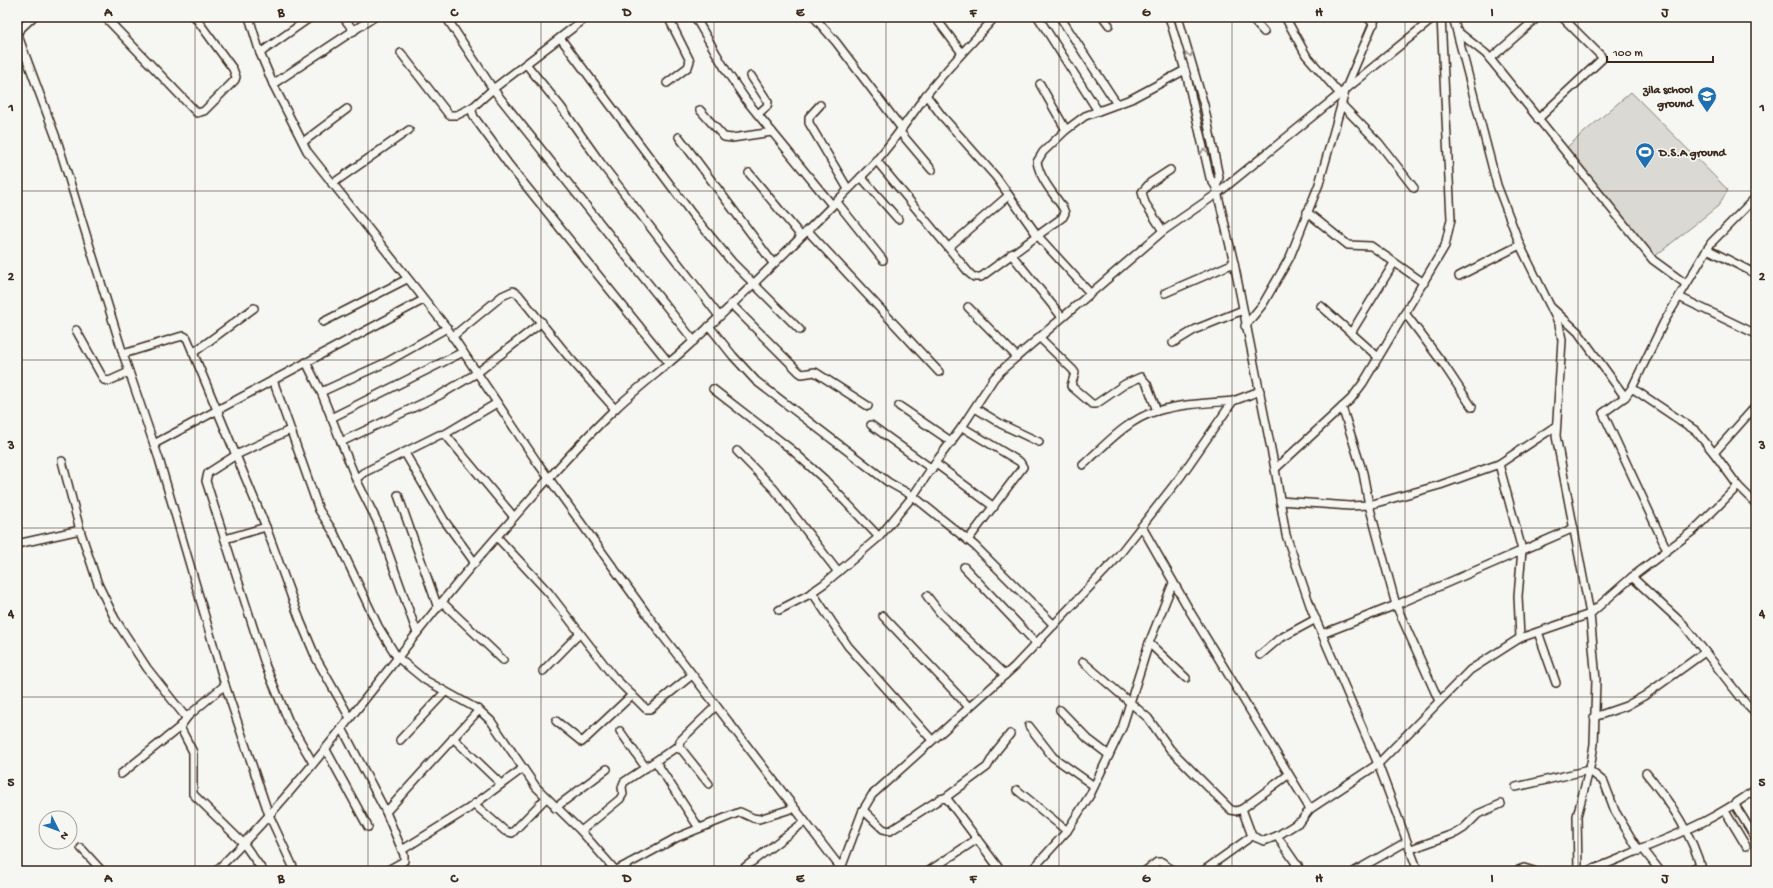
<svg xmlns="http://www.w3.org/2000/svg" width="1773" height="888" font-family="'Gochi Hand',sans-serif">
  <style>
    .garden { fill: #dad9d3; stroke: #8a8278 }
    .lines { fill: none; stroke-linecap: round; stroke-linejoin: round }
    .minor-casing { stroke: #3b2a1e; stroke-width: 10 }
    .minor { stroke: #f6f6f2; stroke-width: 7 }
    .oneway { stroke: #989088 }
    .grid { fill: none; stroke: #3b2a1e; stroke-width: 1; stroke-opacity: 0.55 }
    .labels { text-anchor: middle; stroke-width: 3.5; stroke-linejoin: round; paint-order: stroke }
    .poi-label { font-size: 12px; font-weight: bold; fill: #3b2a1e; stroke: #f6f6f2; text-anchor: end }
    .neatline { fill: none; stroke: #3b2a1e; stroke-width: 1.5 }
    .grid-label { font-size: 13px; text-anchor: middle; font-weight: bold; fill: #3b2a1e }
  </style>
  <rect width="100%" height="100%" fill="#f6f6f2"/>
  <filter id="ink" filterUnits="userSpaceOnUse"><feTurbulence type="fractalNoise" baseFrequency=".025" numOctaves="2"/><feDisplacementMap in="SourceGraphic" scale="8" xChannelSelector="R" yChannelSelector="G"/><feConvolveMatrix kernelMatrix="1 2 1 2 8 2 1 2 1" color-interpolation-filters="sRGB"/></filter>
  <g filter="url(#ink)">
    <path class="garden" d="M1631 92 1728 190 1718 206 1654 257 1567 147Z"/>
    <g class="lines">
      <g class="minor-casing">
        <g id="minor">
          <path d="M105 17 197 113 204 111 235 80 236 77 233 69 195 17"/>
          <path d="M249 17 260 53 273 84 307 151 447 328 537 462 662 635 843 871"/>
          <path d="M343 17 354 31"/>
          <path d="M446 17 493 89 694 341"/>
          <path d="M587 17 493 89 473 107 472 111 474 117 509 165 669 363"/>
          <path d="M695 17 727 72 746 100 832 205"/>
          <path d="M814 17 836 42 902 129"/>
          <path d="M935 17 962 53"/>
          <path d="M1038 17 1098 111"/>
          <path d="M1060 17 1117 104"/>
          <path d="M1103 17 1109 25"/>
          <path d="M1169 17 1187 77 1210 178 1216 187 1234 263 1275 469 1286 535 1312 611 1378 764 1418 871"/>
          <path d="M1178 17 1204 105 1219 177 1216 187"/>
          <path d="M1250 17 1264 32"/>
          <path d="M1285 17 1306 55 1340 94"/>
          <path d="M1367 17 1374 24"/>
          <path d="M1453 17 1497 185 1520 245 1559 324 1562 340 1556 436 1590 614 1596 680 1594 744 1591 763 1577 816 1578 871"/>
          <path d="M1457 31 1486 54 1653 260 1686 284"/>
          <path d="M17 32 33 17"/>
          <path d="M17 33 58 143 123 354 159 459 225 685 269 815 295 871"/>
          <path d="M561 39 692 214 732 262 800 330"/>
          <path d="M260 53 311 17"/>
          <path d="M401 53 449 115H457L473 107"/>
          <path d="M1490 59 1538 17"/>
          <path d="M526 64 561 107 600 162 719 316"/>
          <path d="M751 76 768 102 767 106 758 114"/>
          <path d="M667 83 688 67 690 61 668 17"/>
          <path d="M273 84 374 17"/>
          <path d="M1040 84 1066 130"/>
          <path d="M926 95 942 116 996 177 1037 235 1090 293"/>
          <path d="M1341 104 1379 143 1414 188"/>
          <path d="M820 105 809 117V123L848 189"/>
          <path d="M700 110 724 137 732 138 772 132"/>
          <path d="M1538 119 1602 59 1601 56 1562 17"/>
          <path d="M900 132 932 170"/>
          <path d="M679 137 773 263"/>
          <path d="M303 142 347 109"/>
          <path d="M876 160 970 274 974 277H981L1063 217 1065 213 1063 208C1054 194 1040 179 1037 162L1043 152 1066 130 1085 116 1131 99 1185 70"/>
          <path d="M749 173 801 236"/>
          <path d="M861 177 898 219"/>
          <path d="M332 184 409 130"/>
          <path d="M836 201 883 260"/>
          <path d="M1307 212 1348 245 1371 246 1424 283"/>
          <path d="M807 230 939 372"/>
          <path d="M1163 231 1145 203 1142 192 1150 183 1170 170"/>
          <path d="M949 247 1008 196"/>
          <path d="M1707 249 1756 274"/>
          <path d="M1011 254 1062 317"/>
          <path d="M1459 276 1520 245"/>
          <path d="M1165 293 1234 263"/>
          <path d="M1679 297 1756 334"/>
          <path d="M731 304 799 372 802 374 815 372 868 406"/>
          <path d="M1321 306 1378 357"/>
          <path d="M968 307 1017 357"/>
          <path d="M1552 308 1578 332 1625 397 1632 388 1696 431 1714 453"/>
          <path d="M1405 313 1444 365 1472 407"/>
          <path d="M323 322 407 279"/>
          <path d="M709 326 733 356 756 381 888 482 913 496 954 529 975 546 1054 625"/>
          <path d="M1245 326 1263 304 1290 257 1319 184 1346 88 1376 17"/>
          <path d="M76 330 104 380 109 381 129 372"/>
          <path d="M1351 333 1394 263"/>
          <path d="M452 337 502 296 513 291 518 294 568 356 615 409"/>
          <path d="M1039 337 1073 370 1075 373 1071 386 1092 404H1096L1125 384 1141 377 1147 384 1157 411"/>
          <path d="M1173 343 1196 329 1243 310"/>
          <path d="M193 353 254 308"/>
          <path d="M123 354 179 337 184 336 187 338 266 527 300 620 316 658 350 718"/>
          <path d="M306 362 321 392 356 479 377 521 417 633"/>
          <path d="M273 380 319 510 334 533 378 626 397 657 425 680 479 710 491 721 536 787 581 831 616 871"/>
          <path d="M1632 388 1664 322 1711 243 1756 197"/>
          <path d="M713 389 792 450 824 479 879 537"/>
          <path d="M321 392 387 362 447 328"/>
          <path d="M1625 397 1603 413 1667 550"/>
          <path d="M899 406 952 442"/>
          <path d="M1342 407 1363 473 1369 505 1396 605 1439 701"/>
          <path d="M975 408 1001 424 1039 442"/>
          <path d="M1756 409 1754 408 1714 453 1738 486 1756 504"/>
          <path d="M331 418 463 352"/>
          <path d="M871 425 932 469"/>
          <path d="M962 427 1020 462 1023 467 968 540"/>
          <path d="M290 430 236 455 208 473 206 481 266 667 289 722 313 763"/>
          <path d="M445 434 497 403"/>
          <path d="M341 442 440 395 477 373 542 322"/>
          <path d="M154 444 423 300"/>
          <path d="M737 451 774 489 838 572"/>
          <path d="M405 453 444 520 475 563"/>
          <path d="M62 461 80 530 98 584 115 619 147 668 184 715 188 716 225 685"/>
          <path d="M935 463 994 507"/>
          <path d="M1499 464 1556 426"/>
          <path d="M1083 465C1105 445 1128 419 1157 411 1181 404 1208 403 1233 401"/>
          <path d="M1275 469 1351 399 1363 383 1445 246 1451 219 1441 17"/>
          <path d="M356 479 363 473 439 435 445 434 514 517"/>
          <path d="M398 495 438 608"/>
          <path d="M1280 501 1350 506 1369 505 1440 485 1499 464 1522 550 1518 596 1520 638"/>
          <path d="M1142 527 1191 613 1310 809 1378 764 1470 670 1520 638 1590 614 1632 577 1694 530 1738 486"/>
          <path d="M497 537 549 593 613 676 646 709H650L692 675"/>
          <path d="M225 539 266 527"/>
          <path d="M17 544 80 530"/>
          <path d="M964 567 1037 644"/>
          <path d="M1632 577 1684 625 1746 704 1756 714"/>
          <path d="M812 592 848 646 932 740"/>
          <path d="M927 596 941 614 1005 675"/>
          <path d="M442 602 503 660"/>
          <path d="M779 610 808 595 825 583 879 537 913 496 935 463 962 427 994 378 1004 368 1163 231 1218 193 1435 17"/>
          <path d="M883 616 969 707"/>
          <path d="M1538 632 1556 683"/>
          <path d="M1322 634 1396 605 1574 528"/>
          <path d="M1149 643 1186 678"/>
          <path d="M1260 655 1279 639 1316 619"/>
          <path d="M1083 662 1148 718 1170 749 1231 810 1236 811 1242 809 1288 775"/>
          <path d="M543 671 580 633"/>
          <path d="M1060 710 1088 739 1109 755"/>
          <path d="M1594 717 1626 706 1644 696 1705 652"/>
          <path d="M556 721 582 742 632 695"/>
          <path d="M1029 726 1053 757 1094 786"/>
          <path d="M180 727 193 752V794L244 844 263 871"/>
          <path d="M342 728 386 812 404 855V861L386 871"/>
          <path d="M620 731 646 768"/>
          <path d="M453 738 501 784"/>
          <path d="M400 740 445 692"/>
          <path d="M325 748 368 827"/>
          <path d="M679 748 680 741 684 737 716 706"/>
          <path d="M656 762 699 828"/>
          <path d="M1646 773C1671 803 1692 834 1702 871"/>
          <path d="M121 774 180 727 188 716"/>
          <path d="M1516 787 1589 770 1604 782 1615 811 1639 851"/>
          <path d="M1017 790 1067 831"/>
          <path d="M945 798 987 767 997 750 1010 734"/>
          <path d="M474 804 505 831 512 833 546 798"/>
          <path d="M1735 805 1756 839"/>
          <path d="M555 808 607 769"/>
          <path d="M1242 809 1252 836 1264 841 1277 836"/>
          <path d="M863 810 883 829 890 831 940 799 945 798 948 800 1001 871"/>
          <path d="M1725 811 1746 846"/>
          <path d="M386 812 479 710"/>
          <path d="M581 831 620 799 623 794 622 787 624 782 675 748 682 750 709 784"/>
          <path d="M81 848 102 871"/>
          <path d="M1411 849 1456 833 1464 828 1478 814 1501 804"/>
          <path d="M1643 849 1660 871"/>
          <path d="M402 850 468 809 522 769"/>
          <path d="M216 871C324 765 407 636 508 524 543 485 577 445 615 409 638 387 663 369 686 348 746 293 803 235 861 177 886 152 905 124 926 95 947 68 972 43 995 17"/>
          <path d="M615 871 678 837 740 812 753 818 759 819 794 808"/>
          <path d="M740 871 804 822"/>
          <path d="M840 871 863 810 872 795 1015 666 1115 560 1181 476 1233 401 1260 391"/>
          <path d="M929 871 977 839"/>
          <path d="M1031 871 1067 831 1090 795 1122 728 1149 643 1173 583"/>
          <path d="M1145 871 1157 862H1162L1173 871"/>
          <path d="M1203 871 1252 836"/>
          <path d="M1290 871 1298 865"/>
          <path d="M1301 871 1277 836 1301 821 1310 809"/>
          <path d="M1355 871 1406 842"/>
          <path d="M1516 871 1524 868 1534 871"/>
          <path d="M1587 871C1607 865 1625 856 1644 848 1686 831 1719 817 1756 789"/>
          <path d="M1687 871 1701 865"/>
        </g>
      </g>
      <use href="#minor" class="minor"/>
    </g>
    <defs><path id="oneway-chevron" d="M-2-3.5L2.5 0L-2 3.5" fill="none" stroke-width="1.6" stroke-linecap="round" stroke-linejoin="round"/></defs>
    <g class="oneway">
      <use href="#oneway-chevron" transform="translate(1190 54) rotate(72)"/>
      <use href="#oneway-chevron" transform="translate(1204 151) rotate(-102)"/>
    </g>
  </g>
  <path class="grid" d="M195 17V871M368 17V871M541 17V871M714 17V871M886 17V871M1059 17V871M1232 17V871M1405 17V871M1578 17V871M17 191H1756M17 360H1756M17 528H1756M17 697H1756"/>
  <defs>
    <g id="school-pin" transform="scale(1)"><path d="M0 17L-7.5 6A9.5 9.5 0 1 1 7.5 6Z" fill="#1f6fb2" stroke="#f6f6f2"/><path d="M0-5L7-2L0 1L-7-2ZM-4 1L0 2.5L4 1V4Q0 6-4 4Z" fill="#fff"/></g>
    <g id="stadium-pin" transform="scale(1)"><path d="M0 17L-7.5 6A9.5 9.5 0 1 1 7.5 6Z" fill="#1f6fb2" stroke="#f6f6f2"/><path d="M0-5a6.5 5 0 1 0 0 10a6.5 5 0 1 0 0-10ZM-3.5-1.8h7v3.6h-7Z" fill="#fff"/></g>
  </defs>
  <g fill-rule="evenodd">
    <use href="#school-pin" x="1707" y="96"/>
    <use href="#stadium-pin" x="1645" y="152"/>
  </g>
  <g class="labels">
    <g class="poi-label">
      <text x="1693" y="93">zila school<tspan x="1693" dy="14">ground</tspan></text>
      <text x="1659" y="156" text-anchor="start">D.S.A ground</text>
    </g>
  </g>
  <rect width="1773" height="888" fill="none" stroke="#f6f6f2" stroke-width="44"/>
  <g transform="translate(58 830) rotate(132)"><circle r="19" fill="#f6f6f2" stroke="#aba49d"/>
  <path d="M0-3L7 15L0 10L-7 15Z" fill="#1f6fb2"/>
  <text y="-6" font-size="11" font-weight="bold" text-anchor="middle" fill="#3b2a1e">N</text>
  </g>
  <path d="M1607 56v6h106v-6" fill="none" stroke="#3b2a1e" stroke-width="2"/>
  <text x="1613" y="56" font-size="12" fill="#3b2a1e" stroke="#f6f6f2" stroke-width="3" paint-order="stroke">100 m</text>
  <rect x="22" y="22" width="1729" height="844" class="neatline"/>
  <g class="grid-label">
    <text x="108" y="16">A</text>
    <text x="281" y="16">B</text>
    <text x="454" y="16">C</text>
    <text x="627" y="16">D</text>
    <text x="800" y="16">E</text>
    <text x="973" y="16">F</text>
    <text x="1146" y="16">G</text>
    <text x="1319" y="16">H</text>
    <text x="1492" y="16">I</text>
    <text x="1665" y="16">J</text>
    <text x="11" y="111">1</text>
    <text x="1762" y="111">1</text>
    <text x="11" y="280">2</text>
    <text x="1762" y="280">2</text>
    <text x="11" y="449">3</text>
    <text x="1762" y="449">3</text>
    <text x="11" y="617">4</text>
    <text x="1762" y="617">4</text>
    <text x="11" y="786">5</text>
    <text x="1762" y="786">5</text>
    <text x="108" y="882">A</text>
    <text x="281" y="882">B</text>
    <text x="454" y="882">C</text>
    <text x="627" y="882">D</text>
    <text x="800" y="882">E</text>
    <text x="973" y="882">F</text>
    <text x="1146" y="882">G</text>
    <text x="1319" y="882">H</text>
    <text x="1492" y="882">I</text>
    <text x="1665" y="882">J</text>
  </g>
</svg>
